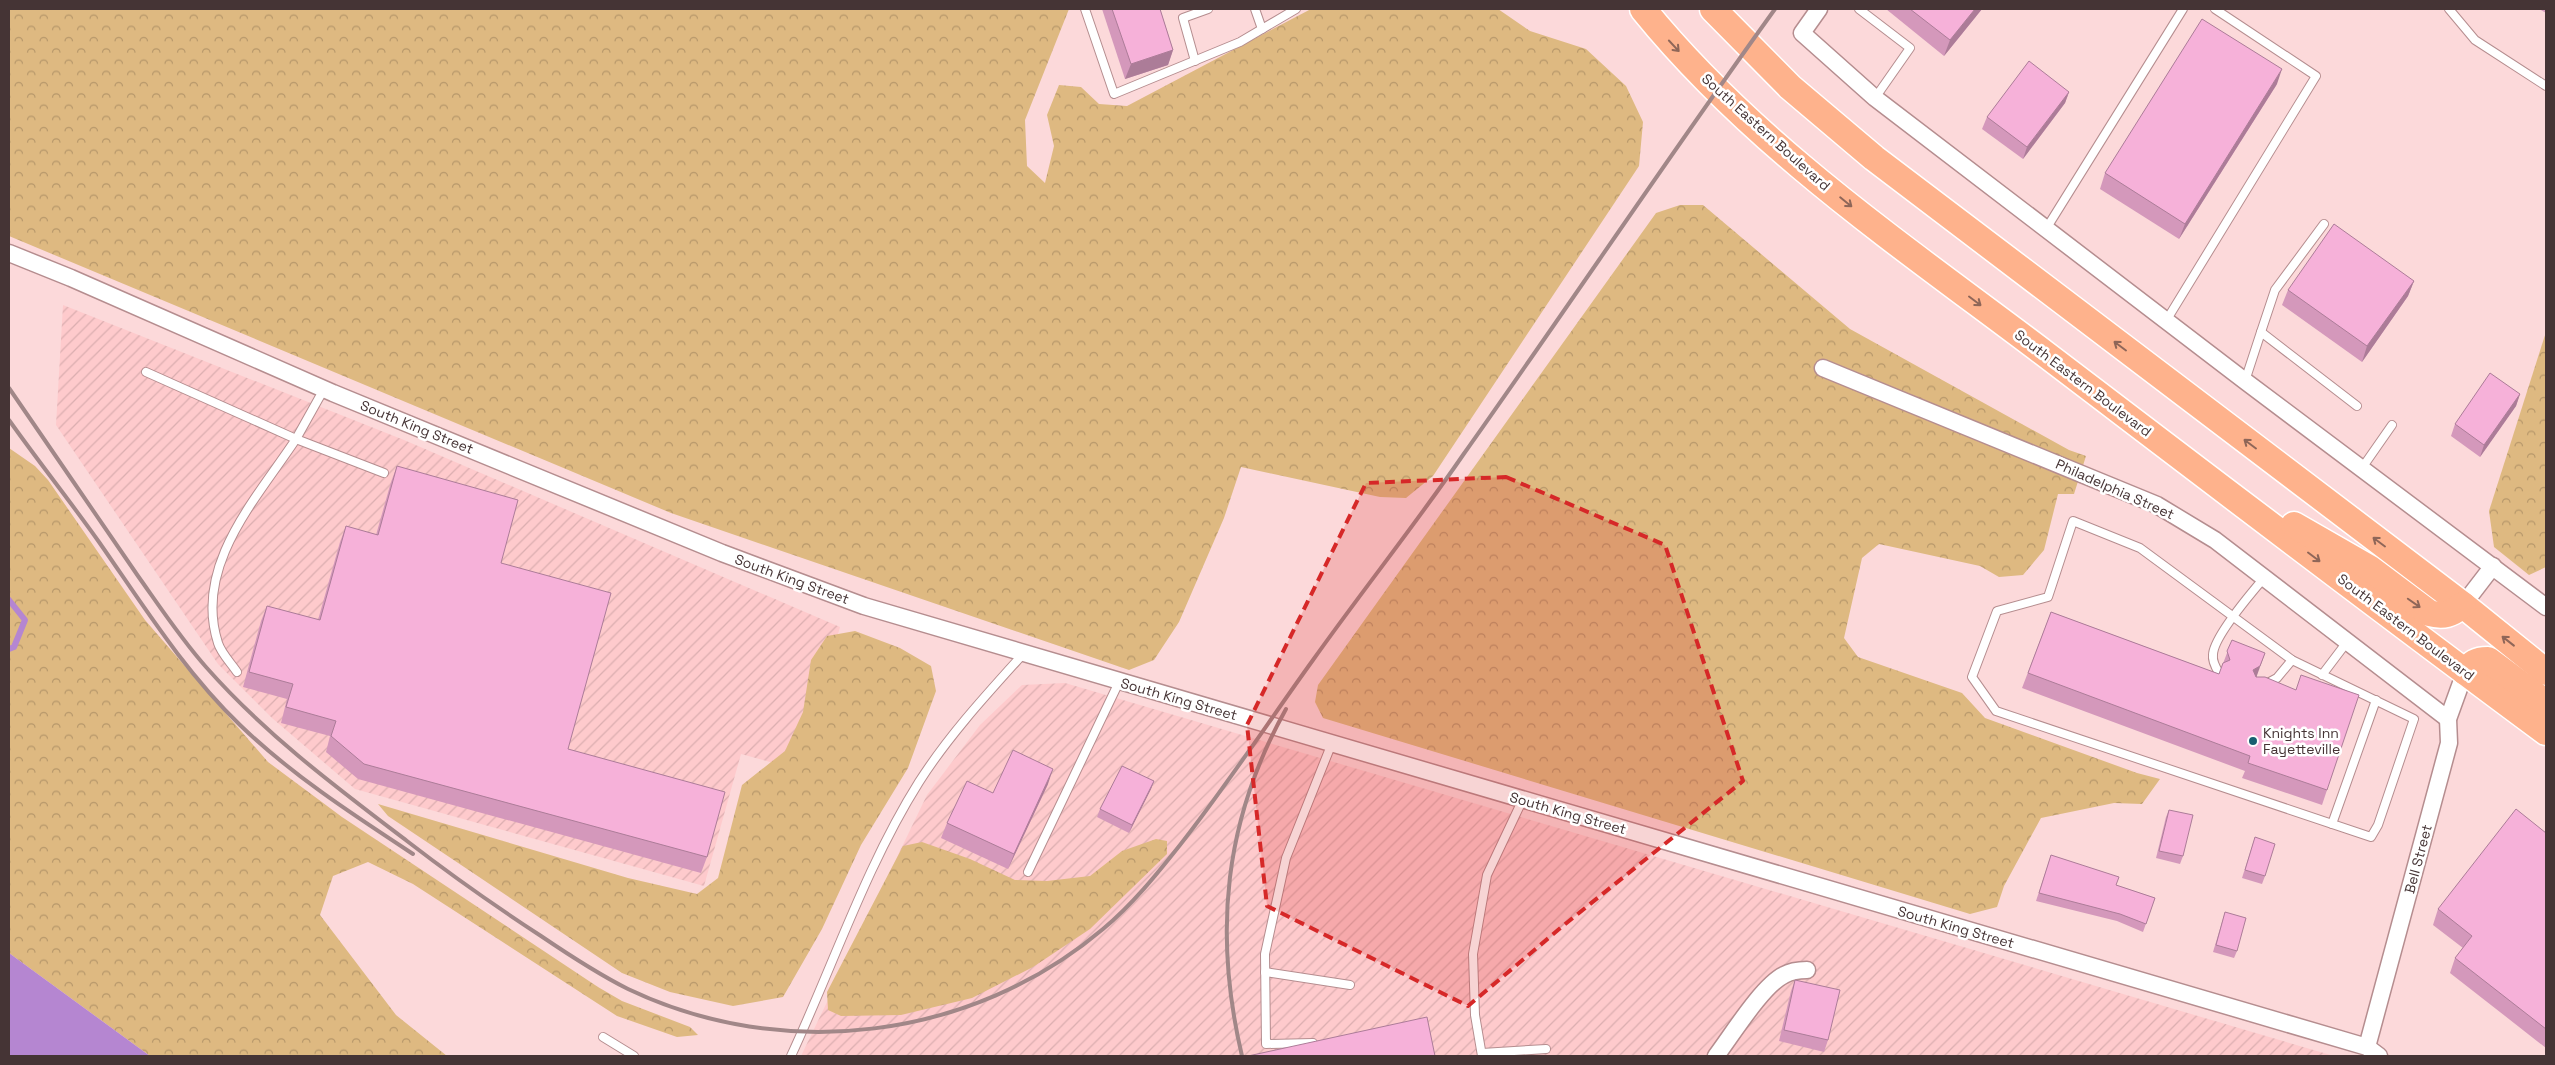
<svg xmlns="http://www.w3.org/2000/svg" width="2555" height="1065" font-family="'Space Grotesk',sans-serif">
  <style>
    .industrial { fill: url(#industrial-furrows) }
    .forest { fill: url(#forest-crowns) }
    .water { fill: #b586d1 }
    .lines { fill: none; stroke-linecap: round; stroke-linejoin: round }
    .stream { stroke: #b586d1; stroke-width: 6 }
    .service-casing { stroke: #b58d8f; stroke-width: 10 }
    .minor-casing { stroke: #b58d8f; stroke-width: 19 }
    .trunk-casing { stroke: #fff; stroke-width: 29 }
    .service { stroke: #fff; stroke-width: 8 }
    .minor { stroke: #fff; stroke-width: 16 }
    .trunk { stroke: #feb28c; stroke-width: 26 }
    .rail { stroke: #a18788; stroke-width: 4 }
    .wall { fill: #d498bb }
    .shaded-wall { fill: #ac7c98 }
    .building { fill: #f6b1d9; stroke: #ac7c98 }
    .oneway { stroke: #8f6658 }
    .marked { fill: #d62828; fill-opacity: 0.2; stroke: #d62828; stroke-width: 4; stroke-dasharray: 10 6; stroke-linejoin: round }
    .poi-dot { fill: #185f70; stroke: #fff; stroke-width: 2 }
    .labels { text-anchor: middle; stroke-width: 5; stroke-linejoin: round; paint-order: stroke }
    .street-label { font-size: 14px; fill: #453435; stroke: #fff }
    .poi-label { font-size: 14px; fill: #453435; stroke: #fff; text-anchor: start }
  </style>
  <defs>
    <pattern id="industrial-furrows" width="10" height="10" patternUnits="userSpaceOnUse" patternTransform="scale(1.25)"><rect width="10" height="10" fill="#fecacc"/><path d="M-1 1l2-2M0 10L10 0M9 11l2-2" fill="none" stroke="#dbaeb0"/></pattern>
    <pattern id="forest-crowns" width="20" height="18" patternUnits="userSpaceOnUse" patternTransform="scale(1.25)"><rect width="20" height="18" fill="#deb981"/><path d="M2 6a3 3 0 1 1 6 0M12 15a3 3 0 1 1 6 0" fill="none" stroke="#b6976a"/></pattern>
  </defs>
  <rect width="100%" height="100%" fill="#fcd9da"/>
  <g class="industrial">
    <path d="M63 305 404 440 840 627 799 770 741 754 704 886 355 789 272 718 218 664 56 425Z"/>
    <path d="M1065 683 2334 1056H801L927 795 980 725 1022 685Z"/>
  </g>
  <g class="forest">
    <path d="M9 9H1069L1025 120 1027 166 1045 183 1054 146 1047 115 1059 85 1081 87 1099 104 1127 106 1311 9H1498L1530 31 1586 49 1626 86 1643 122 1639 166 1433 476 1406 498 1380 497 1241 467 1224 518 1179 622 1154 660 1129 670 671 513 9 236Z"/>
    <path d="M1680 205H1703L1850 329 2069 450 2086 456 2074 494H2058L2044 550 2023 575 1999 577 1980 566 1879 544 1862 558 1844 638 1858 657 1962 693 1985 718 2137 773 2160 779 2142 804 2114 803 2041 818 2004 886 1997 907 1970 914 1323 718 1315 702 1318 685 1656 213Z"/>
    <path d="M2546 332V567L2529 575 2494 547 2489 511Z"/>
    <path d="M9 448 35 466 48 480 145 620 268 762 342 817 598 987 622 1001 690 1027 698 1035 677 1037 617 1016 413 884 368 862 333 876 320 915 396 1015 447 1056H150L9 953Z"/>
    <path d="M855 631 900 648 931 666 936 691 908 768 861 845 822 929 783 997 733 1006 670 992 622 973 388 816 378 804 628 878 697 894 718 878 742 785 785 751 803 712 811 660 827 636Z"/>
    <path d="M1156 839 1167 841V854L1090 929 1033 967 972 998 901 1015 841 1016 828 1010 827 992 903 846 922 842 970 859 1015 880 1047 881 1090 876 1122 851Z"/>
  </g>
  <path class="water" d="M9 953 150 1056H9Z"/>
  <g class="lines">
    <path class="stream" d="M9 600 25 620 14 647 9 649"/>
    <g class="service-casing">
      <g id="service">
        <path d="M1085 9 1114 94 1240 42 1296 9"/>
        <path d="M1255 9 1262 29"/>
        <path d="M1859 9 1910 48 1875 98"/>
        <path d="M2449 9 2475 40 2546 86"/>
        <path d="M1195 61 1183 18 1208 9"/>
        <path d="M2046 229 2183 9"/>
        <path d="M2166 321 2316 76 2215 9"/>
        <path d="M2261 332 2275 290 2324 224"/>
        <path d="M146 372 296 439C257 498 193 566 218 643 221 653 231 663 237 672"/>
        <path d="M2245 381 2261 332 2357 406"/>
        <path d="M324 389 296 439 384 473"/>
        <path d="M2362 468 2392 425"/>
        <path d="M2073 521 2140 548 2292 660 2414 719 2378 825 2371 837 1996 711 1972 677 1997 611 2048 597Z"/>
        <path d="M2219 673C2216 668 2212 661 2213 655 2213 638 2252 592 2264 578"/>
        <path d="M2322 675 2347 642"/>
        <path d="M2266 684 2277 678 2292 660"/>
        <path d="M2332 824 2376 700"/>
        <path d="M1028 872 1119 682"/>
        <path d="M1265 972 1350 985"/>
        <path d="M603 1037 634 1056"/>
        <path d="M1313 1043 1266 1044 1265 954 1286 858 1332 743"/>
        <path d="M1482 1053 1546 1049"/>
        <path d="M791 1056C833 966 866 866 919 782 949 735 987 694 1024 653"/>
        <path d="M1482 1056 1475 1015 1473 954 1487 875 1523 799"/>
      </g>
    </g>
    <g class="minor-casing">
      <g id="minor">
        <path d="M1819 9 1802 33 1875 98 2245 381 2546 607"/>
        <path d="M9 253 71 278 333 393 722 553 864 606 2367 1047 2379 1056"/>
        <path d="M1823 368 2157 505 2215 540 2448 719"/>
        <path d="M2463 605 2493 566"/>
        <path d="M2367 1047 2449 743 2448 719 2465 672"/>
        <path d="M1716 1056C1732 1035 1762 986 1784 975 1791 971 1798 970 1807 970"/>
      </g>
    </g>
    <g class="trunk-casing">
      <g id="trunk">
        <path d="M1643 9C1754 146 1904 247 2044 353 2211 480 2377 607 2546 732"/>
        <path d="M1713 9 1790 87 1874 158 2463 605 2546 672"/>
        <path d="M2294 525 2369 568 2429 613C2444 617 2451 614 2463 605"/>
        <path d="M2465 672C2472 663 2476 660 2488 660L2546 703"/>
      </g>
    </g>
    <use href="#service" class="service"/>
    <use href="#minor" class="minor"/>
    <use href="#trunk" class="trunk"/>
    <g class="rail">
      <path d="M9 388C52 450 95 514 138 576 160 607 181 639 206 667 266 735 336 787 407 841 451 875 495 906 541 936 569 955 598 974 628 989 783 1063 972 1040 1103 929 1132 905 1157 874 1180 845 1227 785 1269 721 1313 660 1362 591 1415 525 1463 455 1568 307 1669 156 1775 9"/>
      <path d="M9 420C38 461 70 501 99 542 143 605 184 671 240 725 292 775 352 814 413 854"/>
      <path d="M1242 1056C1213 933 1224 820 1286 709"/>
    </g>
  </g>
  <g class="wall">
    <path d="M1102 9H1160L1173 50 1168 65 1125 79Z"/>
    <path d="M1886 9H1982L1944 56Z"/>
    <path d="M2539 9H2546V13Z"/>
    <path d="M2277 84 2179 239 2100 189 2105 173Z"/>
    <path d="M2069 92 2065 103 2023 159 1982 129 1987 117Z"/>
    <path d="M2414 281 2408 296 2362 362 2282 305 2288 290Z"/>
    <path d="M2520 394 2516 406 2480 457 2451 436 2455 424Z"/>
    <path d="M397 466 501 563 568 749 707 857 701 873 358 779 326 752 330 736 281 723 287 699 243 687 261 621 267 606 318 620 340 542 346 526 376 535 391 482Z"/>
    <path d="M2051 612 2219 674 2232 640 2257 677 2327 790 2322 805 2242 778 2245 771 2022 688Z"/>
    <path d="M1154 781 1151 789 1129 833 1097 817 1100 809Z"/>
    <path d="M1048 784 1008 869 941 838 947 823 993 793Z"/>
    <path d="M2169 810 2183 856 2180 864 2156 858 2166 817Z"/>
    <path d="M2546 833V1048L2450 973 2455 958 2463 948 2433 925 2438 909Z"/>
    <path d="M2255 837 2265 876 2262 884 2242 878Z"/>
    <path d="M2051 855 2116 885 2155 898 2143 932 2117 921 2036 901Z"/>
    <path d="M2225 912 2237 951 2234 958 2213 952Z"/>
    <path d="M1795 980 1828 1040 1824 1052 1779 1041 1791 991Z"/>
  </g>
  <g class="shaded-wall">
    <path d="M1975 9H1982L1944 56 1950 40Z"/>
    <path d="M1173 50 1168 65 1125 79 1131 64Z"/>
    <path d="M2282 69 2277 84 2179 239 2185 224Z"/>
    <path d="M2069 92 2065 103 2023 159 2027 147Z"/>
    <path d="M2414 281 2408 296 2362 362 2367 346Z"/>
    <path d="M2520 394 2516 406 2480 457 2484 445Z"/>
    <path d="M2265 653 2255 681 2253 670Z"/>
    <path d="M1053 769 1048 784 1008 869 1014 854Z"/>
    <path d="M1154 781 1151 789 1129 833 1132 825Z"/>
  </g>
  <g class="building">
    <path d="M1112 9H1160L1173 50 1131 64Z"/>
    <path d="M1910 9H1975L1950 40Z"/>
    <path d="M2202 19 2282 69 2185 224 2105 173Z"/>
    <path d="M2029 61 2069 92 2027 147 1987 117Z"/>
    <path d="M2334 224 2414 281 2367 346 2288 290Z"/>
    <path d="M2490 373 2520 394 2484 445 2455 424Z"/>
    <path d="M397 466 518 500 501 563 611 593 568 749 725 792 707 857 364 764 331 736 336 721 286 707 293 684 249 672 267 606 320 620 346 526 378 535Z"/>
    <path d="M2051 612 2219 674 2223 663 2230 660 2227 651 2232 640 2265 653 2260 666 2253 670 2256 677H2265L2296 690 2301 675 2359 695 2327 790 2248 763 2250 756 2028 673Z"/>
    <path d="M1013 750 1053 769 1014 854 947 823 967 781 993 793Z"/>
    <path d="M1122 766 1154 781 1132 825 1100 809Z"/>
    <path d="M2516 809 2546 833V1029L2455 958 2472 936 2438 909Z"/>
    <path d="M2169 810 2193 815 2183 856 2159 851Z"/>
    <path d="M2255 837 2275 844 2265 876 2245 870Z"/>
    <path d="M2051 855 2119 877 2116 885 2155 898 2146 924 2120 914 2039 893Z"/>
    <path d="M2225 912 2246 918 2237 951 2216 945Z"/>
    <path d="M1795 980 1840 990 1828 1040 1784 1030Z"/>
    <path d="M1427 1017 1435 1056H1248Z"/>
  </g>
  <defs><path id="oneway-shaft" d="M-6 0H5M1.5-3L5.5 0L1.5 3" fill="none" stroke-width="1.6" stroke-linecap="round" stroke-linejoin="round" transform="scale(1.25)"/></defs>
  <g class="oneway">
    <use href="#oneway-shaft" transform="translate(1674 46) rotate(47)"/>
    <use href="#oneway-shaft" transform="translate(1846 202) rotate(39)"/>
    <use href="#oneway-shaft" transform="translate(1975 301) rotate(37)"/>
    <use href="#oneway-shaft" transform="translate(2120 346) rotate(-143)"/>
    <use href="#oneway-shaft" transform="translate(2250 444) rotate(-143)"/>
    <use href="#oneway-shaft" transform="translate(2379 542) rotate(-143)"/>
    <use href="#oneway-shaft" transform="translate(2314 557) rotate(37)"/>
    <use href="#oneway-shaft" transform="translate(2414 603) rotate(35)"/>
    <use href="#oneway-shaft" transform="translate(2508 641) rotate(-142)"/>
  </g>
  <path class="marked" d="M1506 477 1665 545 1743 781 1564 925 1468 1006 1267 906 1247 725 1366 483Z"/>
  <circle class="poi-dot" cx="2253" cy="741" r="5"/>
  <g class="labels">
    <g class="street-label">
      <text transform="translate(1766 132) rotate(42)" y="5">South Eastern Boulevard</text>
      <text transform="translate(2083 383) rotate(37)" y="5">South Eastern Boulevard</text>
      <text transform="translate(417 427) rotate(22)" y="5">South King Street</text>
      <text transform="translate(2115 489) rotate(24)" y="5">Philadelphia Street</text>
      <text transform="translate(792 579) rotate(20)" y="5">South King Street</text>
      <text transform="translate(2406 627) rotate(37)" y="5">South Eastern Boulevard</text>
      <text transform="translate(1179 699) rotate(16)" y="5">South King Street</text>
      <text transform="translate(1568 813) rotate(16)" y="5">South King Street</text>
      <text transform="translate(2418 859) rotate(-75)" y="5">Bell Street</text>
      <text transform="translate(1956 927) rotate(16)" y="5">South King Street</text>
    </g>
    <g class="poi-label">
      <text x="2263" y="738">Knights Inn<tspan x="2263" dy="16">Fayetteville</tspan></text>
    </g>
  </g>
  <rect width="2555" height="1065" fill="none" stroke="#453435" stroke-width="20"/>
</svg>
